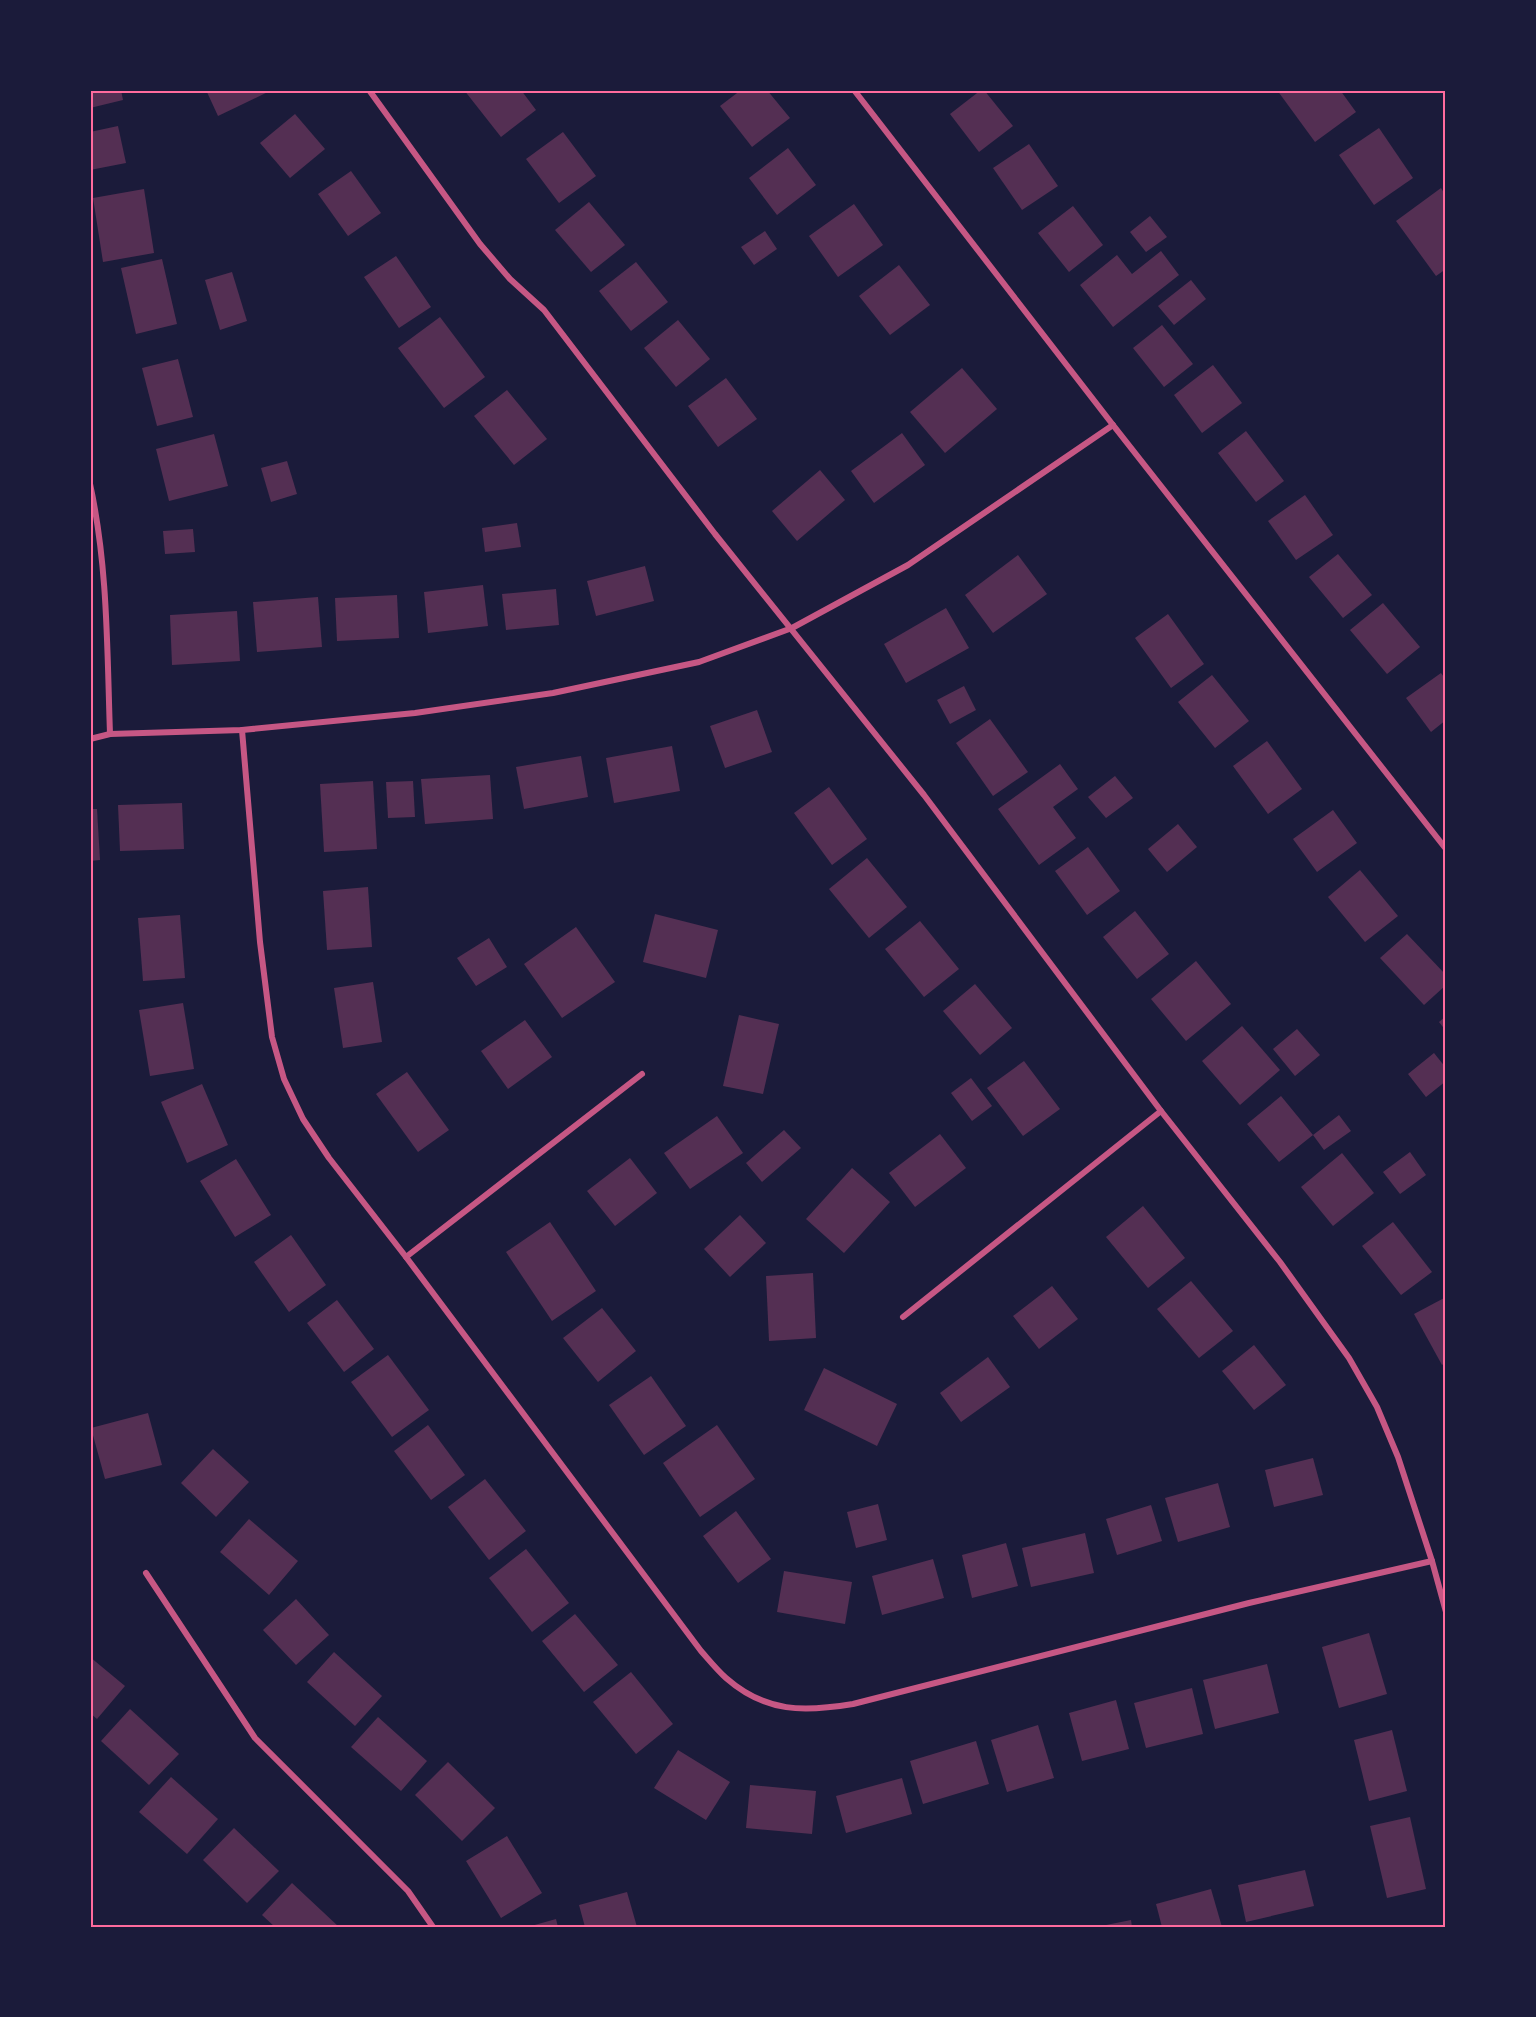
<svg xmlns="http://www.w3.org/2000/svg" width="1536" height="2017" font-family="Lato,sans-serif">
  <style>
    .building { fill: #542f53 }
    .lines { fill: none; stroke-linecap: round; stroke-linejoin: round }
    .minor { stroke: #c65784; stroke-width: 6 }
    .neatline { fill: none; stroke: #ff6b9d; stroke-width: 2 }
  </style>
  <rect width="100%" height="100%" fill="#1b1b3a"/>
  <g class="building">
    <path d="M90 90H121L123 100 90 108Z"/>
    <path d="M206 90H272L218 116Z"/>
    <path d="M464 90H521L536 110 501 137Z"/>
    <path d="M741 90H767L790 118 752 147 720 106Z"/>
    <path d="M981 90H984L1013 126 979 152 950 114Z"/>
    <path d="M1277 90H1340L1356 112 1315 142Z"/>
    <path d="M295 114 325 149 290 178 260 143Z"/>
    <path d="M118 126 126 163 90 170V132Z"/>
    <path d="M1379 128 1413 178 1374 205 1339 155Z"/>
    <path d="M563 132 596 176 559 203 526 159Z"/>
    <path d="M1029 144 1058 186 1022 210 993 168Z"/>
    <path d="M788 148 816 185 777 215 749 178Z"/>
    <path d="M351 171 381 213 348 236 318 194Z"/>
    <path d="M1441 188 1446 196V269L1436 276 1396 221Z"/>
    <path d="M144 189 154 253 103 262 93 198Z"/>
    <path d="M589 202 625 245 591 272 555 230Z"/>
    <path d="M854 204 883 245 838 277 809 236Z"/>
    <path d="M1073 206 1103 245 1069 272 1038 233Z"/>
    <path d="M1150 216 1167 237 1146 252 1130 232Z"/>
    <path d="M765 231 777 249 754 265 741 247Z"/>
    <path d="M1161 251 1179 275 1113 327 1080 285 1117 255 1132 274Z"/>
    <path d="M396 256 431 307 399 328 364 277Z"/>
    <path d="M162 259 177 324 136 334 121 268Z"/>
    <path d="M636 262 668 302 631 331 599 291Z"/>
    <path d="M899 265 930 305 890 335 859 296Z"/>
    <path d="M232 272 247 321 220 330 205 280Z"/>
    <path d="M1191 280 1206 299 1174 325 1158 306Z"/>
    <path d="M440 317 485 377 444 408 398 348Z"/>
    <path d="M678 320 710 359 676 387 644 348Z"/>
    <path d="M1162 325 1193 364 1164 387 1133 348Z"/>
    <path d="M178 359 193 417 157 426 142 368Z"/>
    <path d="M1213 365 1242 403 1202 433 1174 395Z"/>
    <path d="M962 368 997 409 945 453 910 412Z"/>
    <path d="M726 378 757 419 718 447 688 406Z"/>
    <path d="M507 390 547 439 514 465 474 416Z"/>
    <path d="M1246 431 1284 481 1256 502 1218 453Z"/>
    <path d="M902 433 925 465 874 503 851 471Z"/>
    <path d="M214 434 228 486 169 501 156 449Z"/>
    <path d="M287 461 297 494 271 502 261 468Z"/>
    <path d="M820 470 845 500 797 541 772 511Z"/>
    <path d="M1305 495 1333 535 1296 560 1268 521Z"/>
    <path d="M517 523 521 547 485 552 482 528Z"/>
    <path d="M193 529 195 552 165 554 163 531Z"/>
    <path d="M1338 554 1372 595 1343 618 1309 577Z"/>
    <path d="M1018 555 1047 594 993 633 965 595Z"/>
    <path d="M645 566 654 601 596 616 587 581Z"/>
    <path d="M483 585 488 626 428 633 424 592Z"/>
    <path d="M556 589 559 625 506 630 502 594Z"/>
    <path d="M397 595 399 638 337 641 335 598Z"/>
    <path d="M318 597 322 647 257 652 253 602Z"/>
    <path d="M1383 603 1420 647 1387 674 1350 630Z"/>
    <path d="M946 608 969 648 906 683 884 644Z"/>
    <path d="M237 611 240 661 172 665 170 615Z"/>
    <path d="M1168 614 1204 664 1171 688 1135 638Z"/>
    <path d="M1441 673 1446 680V720L1431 732 1406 698Z"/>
    <path d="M1212 675 1249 721 1215 748 1178 702Z"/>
    <path d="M964 686 976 710 950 724 937 700Z"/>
    <path d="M757 710 772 752 725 768 710 726Z"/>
    <path d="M990 719 1028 772 993 796 956 743Z"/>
    <path d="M1267 741 1302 789 1268 814 1233 766Z"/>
    <path d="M672 746 680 791 614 803 606 758Z"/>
    <path d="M581 756 588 797 524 809 516 767Z"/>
    <path d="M1060 764 1078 789 1053 807 1076 838 1039 865 998 809Z"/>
    <path d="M490 775 493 819 425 824 421 779Z"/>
    <path d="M1115 776 1133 798 1106 818 1088 797Z"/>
    <path d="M373 781 377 849 324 852 320 784Z"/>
    <path d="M413 781 415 817 388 818 386 782Z"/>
    <path d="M829 787 867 839 832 865 794 813Z"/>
    <path d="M182 803 184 849 120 851 118 805Z"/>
    <path d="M90 809H97L100 860 90 861Z"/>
    <path d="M1333 810 1357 843 1317 872 1293 839Z"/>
    <path d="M1178 824 1197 847 1167 872 1148 849Z"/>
    <path d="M1088 847 1120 891 1087 915 1055 871Z"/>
    <path d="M867 858 907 907 869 938 829 889Z"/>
    <path d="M1360 870 1398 916 1365 942 1328 897Z"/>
    <path d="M368 887 372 947 327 950 323 891Z"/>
    <path d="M1135 911 1169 954 1137 979 1103 937Z"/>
    <path d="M655 914 718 930 706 978 643 962Z"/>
    <path d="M180 915 185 978 143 981 138 918Z"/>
    <path d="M920 921 959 969 924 997 885 949Z"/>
    <path d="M576 927 615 982 562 1018 524 964Z"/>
    <path d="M1407 934 1446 975V985L1424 1005 1380 958Z"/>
    <path d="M489 938 507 967 476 986 457 958Z"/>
    <path d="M1196 961 1231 1004 1186 1041 1151 999Z"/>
    <path d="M373 982 382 1042 343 1048 334 988Z"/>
    <path d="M975 984 1012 1028 980 1055 943 1011Z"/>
    <path d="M183 1003 194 1069 150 1076 139 1010Z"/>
    <path d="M739 1015 779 1024 763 1094 723 1086Z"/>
    <path d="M1446 1016V1031L1439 1022Z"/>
    <path d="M525 1020 552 1057 508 1089 481 1051Z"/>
    <path d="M1242 1026 1280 1070 1240 1105 1202 1061Z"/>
    <path d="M1297 1029 1320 1055 1295 1076 1273 1049Z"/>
    <path d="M1434 1053 1446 1068V1081L1426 1097 1408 1074Z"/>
    <path d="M1024 1061 1060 1109 1023 1136 987 1088Z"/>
    <path d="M407 1072 449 1130 418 1152 376 1094Z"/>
    <path d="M971 1078 992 1106 972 1121 951 1093Z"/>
    <path d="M202 1084 228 1145 187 1163 161 1102Z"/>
    <path d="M1281 1096 1313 1135 1339 1115 1351 1131 1324 1150 1313 1135 1279 1162 1247 1124Z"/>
    <path d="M717 1116 743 1153 690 1189 664 1153Z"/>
    <path d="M784 1130 801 1148 762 1182 746 1163Z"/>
    <path d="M940 1134 966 1168 915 1207 889 1173Z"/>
    <path d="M1410 1152 1426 1175 1400 1194 1383 1172Z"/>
    <path d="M1342 1153 1374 1193 1333 1226 1301 1187Z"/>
    <path d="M630 1158 657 1193 615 1226 587 1191Z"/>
    <path d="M236 1159 271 1215 235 1237 200 1181Z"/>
    <path d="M852 1168 890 1202 844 1253 806 1219Z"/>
    <path d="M1143 1206 1185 1258 1148 1288 1106 1237Z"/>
    <path d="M740 1215 766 1243 730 1277 704 1249Z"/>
    <path d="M550 1222 596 1291 552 1321 506 1252Z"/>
    <path d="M1393 1222 1432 1272 1401 1295 1362 1246Z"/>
    <path d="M291 1235 326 1285 289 1312 254 1262Z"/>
    <path d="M813 1273 816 1338 769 1341 766 1276Z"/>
    <path d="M1191 1281 1233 1331 1199 1358 1157 1309Z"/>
    <path d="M1052 1286 1078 1319 1039 1349 1013 1316Z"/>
    <path d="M1446 1297V1362L1442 1365 1414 1314Z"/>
    <path d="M337 1300 374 1349 344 1372 307 1323Z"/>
    <path d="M602 1308 636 1351 598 1382 563 1338Z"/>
    <path d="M1254 1345 1286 1385 1254 1410 1222 1371Z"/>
    <path d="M388 1355 429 1410 392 1437 351 1382Z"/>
    <path d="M988 1357 1010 1387 961 1422 940 1393Z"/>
    <path d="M824 1368 897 1404 877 1446 804 1410Z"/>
    <path d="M651 1376 686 1426 644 1455 609 1405Z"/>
    <path d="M148 1413 162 1465 105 1479 91 1428Z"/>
    <path d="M428 1425 465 1475 431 1500 394 1451Z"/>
    <path d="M717 1425 755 1479 700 1517 663 1463Z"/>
    <path d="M213 1449 249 1482 216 1517 181 1483Z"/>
    <path d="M1313 1458 1323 1495 1274 1507 1265 1470Z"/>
    <path d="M485 1479 526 1531 489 1560 448 1507Z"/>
    <path d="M1218 1483 1230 1527 1178 1542 1165 1498Z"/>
    <path d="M878 1504 887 1540 856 1548 847 1512Z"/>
    <path d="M1151 1505 1162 1541 1117 1555 1106 1519Z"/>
    <path d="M736 1511 771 1559 738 1583 703 1536Z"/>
    <path d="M249 1519 298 1561 269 1595 220 1552Z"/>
    <path d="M1085 1533 1094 1573 1031 1587 1022 1548Z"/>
    <path d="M1006 1543 1018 1586 972 1598 962 1555Z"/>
    <path d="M526 1549 569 1603 532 1632 489 1578Z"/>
    <path d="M933 1559 944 1598 882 1615 872 1576Z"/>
    <path d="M784 1571 852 1582 845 1624 777 1612Z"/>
    <path d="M296 1599 329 1635 296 1665 263 1630Z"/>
    <path d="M575 1614 618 1665 584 1692 542 1641Z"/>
    <path d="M1369 1633 1387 1694 1339 1708 1322 1647Z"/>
    <path d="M334 1652 382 1696 355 1726 307 1682Z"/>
    <path d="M90 1657 125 1686 97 1719 90 1713Z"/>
    <path d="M1267 1664 1279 1713 1215 1729 1203 1680Z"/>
    <path d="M631 1672 673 1724 636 1754 593 1702Z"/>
    <path d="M1192 1688 1203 1734 1146 1748 1134 1703Z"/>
    <path d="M1116 1700 1129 1749 1082 1761 1069 1713Z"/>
    <path d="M130 1709 179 1754 149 1785 101 1741Z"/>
    <path d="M378 1717 427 1761 401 1791 351 1747Z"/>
    <path d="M1038 1725 1054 1778 1007 1792 991 1740Z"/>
    <path d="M1392 1730 1407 1791 1369 1801 1354 1740Z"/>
    <path d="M976 1741 989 1784 923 1804 910 1761Z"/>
    <path d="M678 1750 730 1782 706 1820 654 1788Z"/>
    <path d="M448 1762 495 1808 462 1841 415 1795Z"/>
    <path d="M171 1777 218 1819 187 1854 139 1812Z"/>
    <path d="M902 1778 912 1814 846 1833 836 1796Z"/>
    <path d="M750 1785 816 1791 812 1834 746 1828Z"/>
    <path d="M1410 1817 1426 1889 1387 1898 1370 1826Z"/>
    <path d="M234 1828 279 1871 247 1903 203 1860Z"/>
    <path d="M507 1836 542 1893 501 1918 466 1861Z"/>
    <path d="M1305 1870 1314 1906 1246 1922 1238 1885Z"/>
    <path d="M292 1883 339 1927H275L262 1915Z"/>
    <path d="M1211 1889 1222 1927H1162L1156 1904Z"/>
    <path d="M627 1892 637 1927H585L579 1905Z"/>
    <path d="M556 1919 558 1927H531V1926Z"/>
    <path d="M1131 1920 1132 1927H1101V1926Z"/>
  </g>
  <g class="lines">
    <g class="minor">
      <path d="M369 90 480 244 510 279 544 310 715 534 924 795 1161 1111 1280 1262 1349 1358 1377 1407 1398 1457 1432 1561 1446 1612"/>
      <path d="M854 90 1113 425 1446 849"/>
      <path d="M90 484C108 566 107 650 110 734"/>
      <path d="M242 730 260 942 272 1037 284 1079 303 1119 329 1158 406 1257 701 1651C709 1660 717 1670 726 1678 766 1713 804 1712 853 1704L1249 1603 1432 1561"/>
      <path d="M90 739 110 734 242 730 415 713 553 693 699 662 792 628 908 565 1113 425"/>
      <path d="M406 1257 642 1074"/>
      <path d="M903 1317 1161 1111"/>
      <path d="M146 1573 255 1738 408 1891 433 1927"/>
    </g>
  </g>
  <rect width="1536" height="2017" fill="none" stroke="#1b1b3a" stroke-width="183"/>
  <rect x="92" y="92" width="1352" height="1834" class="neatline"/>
</svg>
